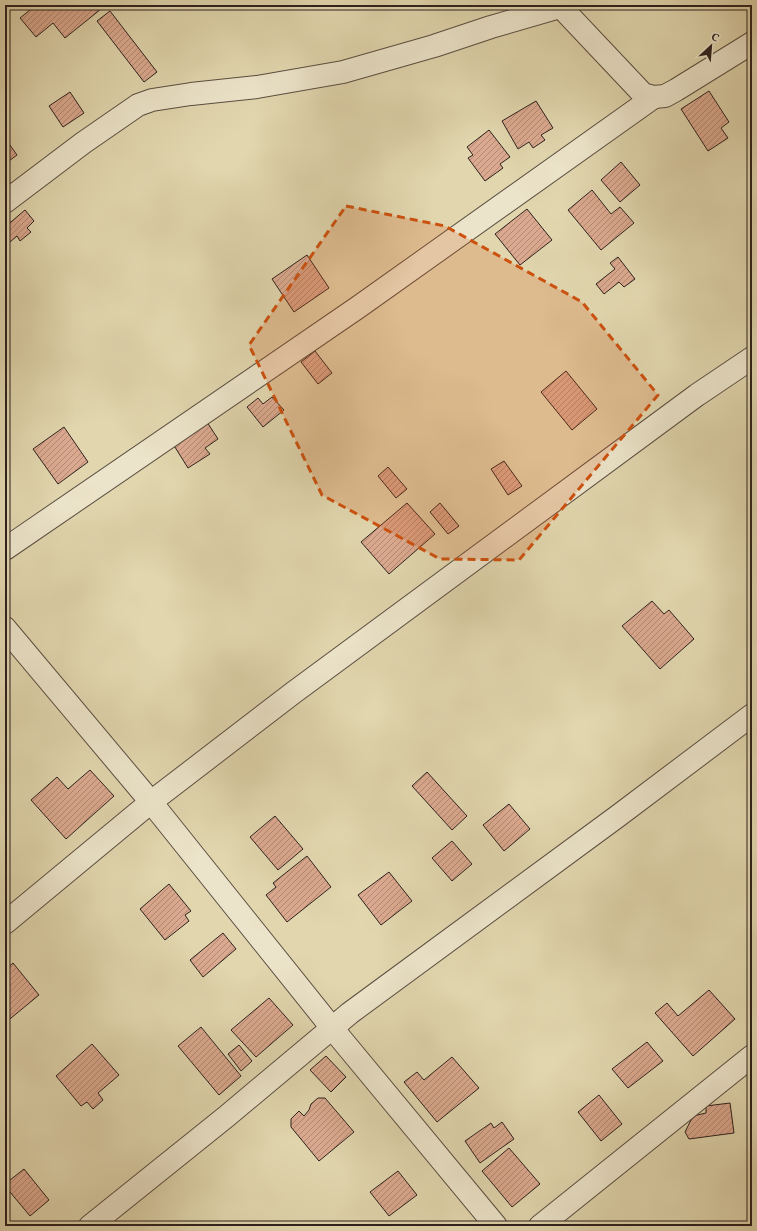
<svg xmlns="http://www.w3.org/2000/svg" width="757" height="1231" font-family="Vollkorn,serif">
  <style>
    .building { fill: url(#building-hatch); stroke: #2d211d }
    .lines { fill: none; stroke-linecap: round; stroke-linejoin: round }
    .minor-casing { stroke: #5a4e41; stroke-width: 24 }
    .minor { stroke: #ece4ca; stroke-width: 22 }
    .marked { fill: #cc510f; fill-opacity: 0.2; stroke: #cc510f; stroke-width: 3; stroke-dasharray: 8 5; stroke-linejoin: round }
  </style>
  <defs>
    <pattern id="building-hatch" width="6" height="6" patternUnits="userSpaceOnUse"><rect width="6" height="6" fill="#dba98f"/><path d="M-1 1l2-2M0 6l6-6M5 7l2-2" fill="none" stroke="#b28974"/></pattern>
  </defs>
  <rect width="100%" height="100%" fill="#e1d6ae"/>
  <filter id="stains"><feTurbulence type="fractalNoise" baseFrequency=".005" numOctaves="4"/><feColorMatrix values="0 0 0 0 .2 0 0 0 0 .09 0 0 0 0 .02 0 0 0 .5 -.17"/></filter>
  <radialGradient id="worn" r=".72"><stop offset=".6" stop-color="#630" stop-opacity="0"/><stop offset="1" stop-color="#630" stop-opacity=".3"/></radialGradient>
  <g class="building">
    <path d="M36 5H106L65 38 53 23 36 37 20 18Z"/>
    <path d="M110 11 157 72 144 82 97 21Z"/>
    <path d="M709 91 729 122 721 128 728 138 708 151 681 109Z"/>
    <path d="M70 92 84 113 63 127 49 106Z"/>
    <path d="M536 101 553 128 541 135 545 140 533 148 529 142 518 149 502 121Z"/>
    <path d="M489 130 510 157 500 164 503 168 485 181 468 158 473 155 467 147Z"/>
    <path d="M5 138 17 155 5 164Z"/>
    <path d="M621 162 640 185 620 202 601 180Z"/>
    <path d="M592 190 611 214 620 207 634 223 601 250 568 210Z"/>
    <path d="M527 209 552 240 520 265 495 234Z"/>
    <path d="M25 210 34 221 27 228 31 232 20 241 17 236 10 242 5 236V227Z"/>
    <path d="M307 255 329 288 294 312 272 279Z"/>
    <path d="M618 257 635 279 624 287 619 282 604 294 596 284 615 269 610 263Z"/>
    <path d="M315 351 332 373 318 384 301 362Z"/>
    <path d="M566 371 597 409 572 430 541 392Z"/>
    <path d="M272 397 284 410 263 427 247 407 258 398 263 404Z"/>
    <path d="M207 422 218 439 205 448 210 454 188 468 173 444Z"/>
    <path d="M64 427 88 462 58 484 33 449Z"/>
    <path d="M504 461 522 486 508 495 491 469Z"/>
    <path d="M388 467 407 489 396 498 378 476Z"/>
    <path d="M407 503 435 534 389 574 361 542Z"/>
    <path d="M440 503 459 526 448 534 430 512Z"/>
    <path d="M652 601 664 614 669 610 694 639 660 669 622 626Z"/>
    <path d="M90 770 114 796 66 839 31 800 57 777 68 789Z"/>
    <path d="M427 772 467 816 452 830 412 786Z"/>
    <path d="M509 804 530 829 504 851 483 825Z"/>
    <path d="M275 816 303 849 278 870 250 837Z"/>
    <path d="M452 841 472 864 452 881 432 858Z"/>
    <path d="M307 856 331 887 287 922 266 895 276 887 273 883Z"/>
    <path d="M389 872 412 901 381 925 358 895Z"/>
    <path d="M169 884 191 911 185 915 189 921 165 940 140 909Z"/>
    <path d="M223 933 236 949 203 977 190 960Z"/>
    <path d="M13 963 39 995 5 1023V970Z"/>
    <path d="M709 990 735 1019 693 1056 655 1013 667 1003 678 1016Z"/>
    <path d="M269 998 293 1025 256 1057 231 1030Z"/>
    <path d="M201 1027 241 1076 219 1095 178 1046Z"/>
    <path d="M647 1042 663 1061 628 1088 612 1069Z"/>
    <path d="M92 1044 119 1075 98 1093 103 1100 93 1109 87 1102 81 1106 56 1076Z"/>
    <path d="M239 1045 252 1061 241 1071 228 1054Z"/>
    <path d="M326 1056 346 1077 331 1092 310 1070Z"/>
    <path d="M452 1057 479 1088 437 1122 404 1082 417 1072 424 1080Z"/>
    <path d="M599 1095 622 1124 601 1141 578 1112Z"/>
    <path d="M318 1098H325L354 1132 319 1161 291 1127V1119L299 1111 304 1116 309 1110 311 1104Z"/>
    <path d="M730 1103 734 1133 689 1139 685 1132 693 1116 706 1113V1106Z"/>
    <path d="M502 1122 514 1139 480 1163 465 1141 491 1123 494 1128Z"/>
    <path d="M509 1148 540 1184 512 1207 482 1171Z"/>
    <path d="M24 1169 49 1200 30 1216 5 1186V1184Z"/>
    <path d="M398 1171 417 1195 389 1216 370 1192Z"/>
  </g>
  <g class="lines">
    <g class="minor-casing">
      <g id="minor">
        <path d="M559 5 643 94 654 97 665 96 676 90 752 43"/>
        <path d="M5 202 83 143 138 105 152 100 191 94 257 87 343 72 434 46 491 27 560 7"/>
        <path d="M5 549 357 308 654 97"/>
        <path d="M5 628 151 802 332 1028 496 1226"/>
        <path d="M5 923 151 802 293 693 697 395 752 358"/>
        <path d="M90 1226 227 1116 350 1013 618 816 752 715"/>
        <path d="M540 1226 752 1056"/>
      </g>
    </g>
    <use href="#minor" class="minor"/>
  </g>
  <path class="marked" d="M346 206 445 226 582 302 658 395 519 560 440 559 322 495 249 345Z"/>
  <rect width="757" height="1231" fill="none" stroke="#e1d6ae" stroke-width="20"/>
  <rect x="6" y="6" width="745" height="1219" fill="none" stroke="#2d211d" stroke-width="2"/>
  <rect x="10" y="10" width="737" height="1211" fill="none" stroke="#2d211d"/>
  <g transform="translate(711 46) rotate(26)" stroke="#ece4ca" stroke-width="3" paint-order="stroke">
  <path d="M0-3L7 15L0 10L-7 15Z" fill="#2d211d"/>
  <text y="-6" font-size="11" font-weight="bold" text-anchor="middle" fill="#2d211d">С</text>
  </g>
  <rect width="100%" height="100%" filter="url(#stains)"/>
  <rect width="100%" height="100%" fill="url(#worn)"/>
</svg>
